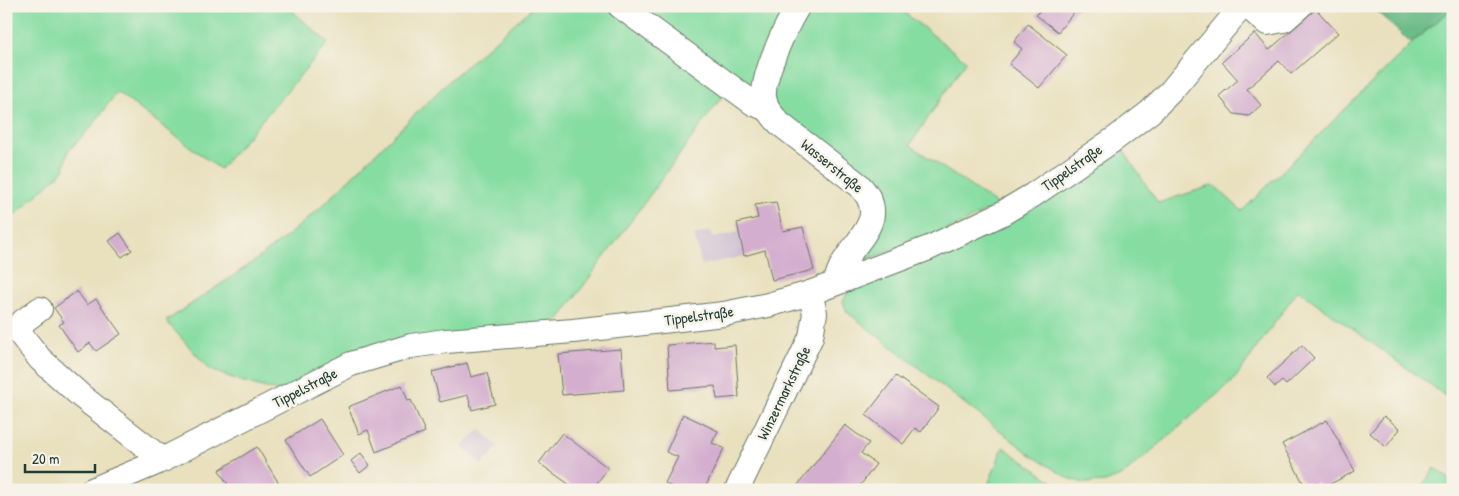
<svg xmlns="http://www.w3.org/2000/svg" width="1459" height="496" font-family="'Patrick Hand',sans-serif">
  <style>
    .industrial { fill: #cebed1 }
    .green { fill: #86dda2; stroke: #528d6b }
    .forest { fill: #6cbc88; stroke: #467c5e }
    .building { fill: #d4aecf }
    .lines { fill: none; stroke-linecap: round; stroke-linejoin: round }
    .minor-casing { stroke: #667664; stroke-width: 26 }
    .minor { stroke: #fff; stroke-width: 24 }
    .labels { text-anchor: middle; stroke-width: 5; stroke-linejoin: round; paint-order: stroke }
    .street-label { font-size: 15px; fill: #1f3d34; stroke: #f7f3e8 }
  </style>
  <rect width="100%" height="100%" fill="#f7f3e8"/>
  <filter id="ink" filterUnits="userSpaceOnUse"><feTurbulence type="fractalNoise" baseFrequency=".02" numOctaves="2"/><feDisplacementMap in="SourceGraphic" scale="10" xChannelSelector="R" yChannelSelector="G"/><feConvolveMatrix kernelMatrix="1 2 1 2 8 2 1 2 1" color-interpolation-filters="sRGB"/></filter>
  <filter id="wash" filterUnits="userSpaceOnUse"><feTurbulence type="fractalNoise" baseFrequency=".0096" numOctaves="4" result="noise"/><feDisplacementMap in="SourceGraphic" scale="20" xChannelSelector="R" yChannelSelector="G"/><feGaussianBlur stdDeviation="1.12" result="paint"/><feColorMatrix in="noise" values="0 0 0 0 0 0 0 0 0 0 0 0 0 0 0 0 0 1.4 0 .05"/><feComposite in="paint" operator="in"/></filter>
  <g filter="url(#wash)">
    <rect width="100%" height="100%" fill="#e9e0bd"/>
    <g class="industrial">
      <path d="M711 231 713 238 739 232 744 256 702 265 694 235Z"/>
      <path d="M480 429 498 447 482 465 462 446Z"/>
    </g>
    <g class="green">
      <path d="M6 6H287L328 43 220 169 117 92 93 125 68 151 64 170 6 223Z"/>
      <path d="M534 6H611L726 91 557 322 278 391 244 382 210 370 166 321 249 265 286 237 320 208 449 81Z"/>
      <path d="M629 6H791L753 96Z"/>
      <path d="M805 6H896L966 61 910 145 998 205 959 225 852 265 879 216 781 116 773 101 774 75Z"/>
      <path d="M1453 8V401L1298 290 1234 380 1123 475 1105 482 1084 483 1068 478 1031 455 847 312 843 302 848 291 1023 213 1123 150 1158 203 1214 185 1242 211 1411 44Z"/>
      <path d="M1003 447 1056 484 1066 490H986Z"/>
      <path d="M1435 468 1453 482V490H1419Z"/>
    </g>
    <path class="forest" d="M1371 6H1453V8L1411 43Z"/>
    <g id="blocks">
      <g class="building">
        <path d="M1044 6H1079L1058 32 1036 15Z"/>
        <path d="M1316 9 1338 33 1291 74 1279 61 1247 89 1261 105 1249 116 1234 114 1219 96 1238 80 1222 62 1255 33 1269 50Z"/>
        <path d="M1028 24 1067 55 1039 88 1009 64 1022 49 1014 42Z"/>
        <path d="M776 202 783 231 803 227 814 270 772 280 765 250 744 256 737 223 758 218 755 205Z"/>
        <path d="M120 233 132 250 122 257 109 241Z"/>
        <path d="M77 291 87 305 96 299 121 334 96 351 90 343 78 352 59 325 64 322 54 308Z"/>
        <path d="M714 341V347L735 345 739 397 717 399 715 386 670 390 667 345Z"/>
        <path d="M1302 345 1314 358 1286 385 1282 381 1275 387 1267 378Z"/>
        <path d="M621 349 624 390 562 395 558 354Z"/>
        <path d="M467 363 471 377 487 373 495 404 472 410 468 395 440 402 432 372Z"/>
        <path d="M896 376 939 407 921 432 915 428 903 444 866 415Z"/>
        <path d="M402 385 408 401 411 400 425 432 376 452 368 430 359 434 348 407Z"/>
        <path d="M683 414 718 431 712 443 724 448 704 490H677L665 483 678 457 666 452Z"/>
        <path d="M1384 416 1400 429 1386 447 1370 433Z"/>
        <path d="M320 419 343 455 310 477 286 440Z"/>
        <path d="M1327 420 1355 471 1321 489 1317 482 1306 488 1282 444Z"/>
        <path d="M845 425 869 443 861 453 876 464 857 490H794Z"/>
        <path d="M562 433 608 468 592 490H577L539 463Z"/>
        <path d="M257 447 281 487 276 490H231L219 470Z"/>
        <path d="M361 453 370 465 360 473 351 461Z"/>
      </g>
    </g>
  </g>
  <g filter="url(#ink)">
    <use href="#blocks" fill-opacity="0" stroke="#667664" stroke-width="1"/>
    <g class="lines">
      <g class="minor-casing">
        <g id="minor">
          <path d="M620 6 753 103 769 110"/>
          <path d="M798 6C786 26 762 75 764 98 766 108 773 117 780 124L859 185C897 224 841 245 836 283"/>
          <path d="M1247 6 1267 23 1284 20 1300 6"/>
          <path d="M40 309 21 323V335L40 359 81 396 163 460"/>
          <path d="M92 490 156 463 351 364 411 346 446 341 573 331 724 314 768 305 810 293 929 248 1001 214 1033 195 1116 138 1150 112 1171 91 1242 6"/>
          <path d="M737 490 811 337 815 313 810 293"/>
        </g>
      </g>
      <use href="#minor" class="minor"/>
    </g>
  </g>
  <g class="labels">
    <g class="street-label">
      <text transform="translate(832 166) rotate(39)" y="5">Wasserstraße</text>
      <text transform="translate(1072 168) rotate(-35)" y="5">Tippelstraße</text>
      <text transform="translate(699 316) rotate(-8)" y="5">Tippelstraße</text>
      <text transform="translate(305 388) rotate(-27)" y="5">Tippelstraße</text>
      <text transform="translate(784 393) rotate(-64)" y="5">Winzermarkstraße</text>
    </g>
  </g>
  <rect width="1459" height="496" fill="none" stroke="#f7f3e8" stroke-width="25"/>
  <path d="M25 464v8h70v-8" fill="none" stroke="#1f3d34" stroke-width="2.5"/>
  <text x="32" y="464" font-size="15" fill="#1f3d34" stroke="#f7f3e8" stroke-width="4" paint-order="stroke">20 m</text>
</svg>
